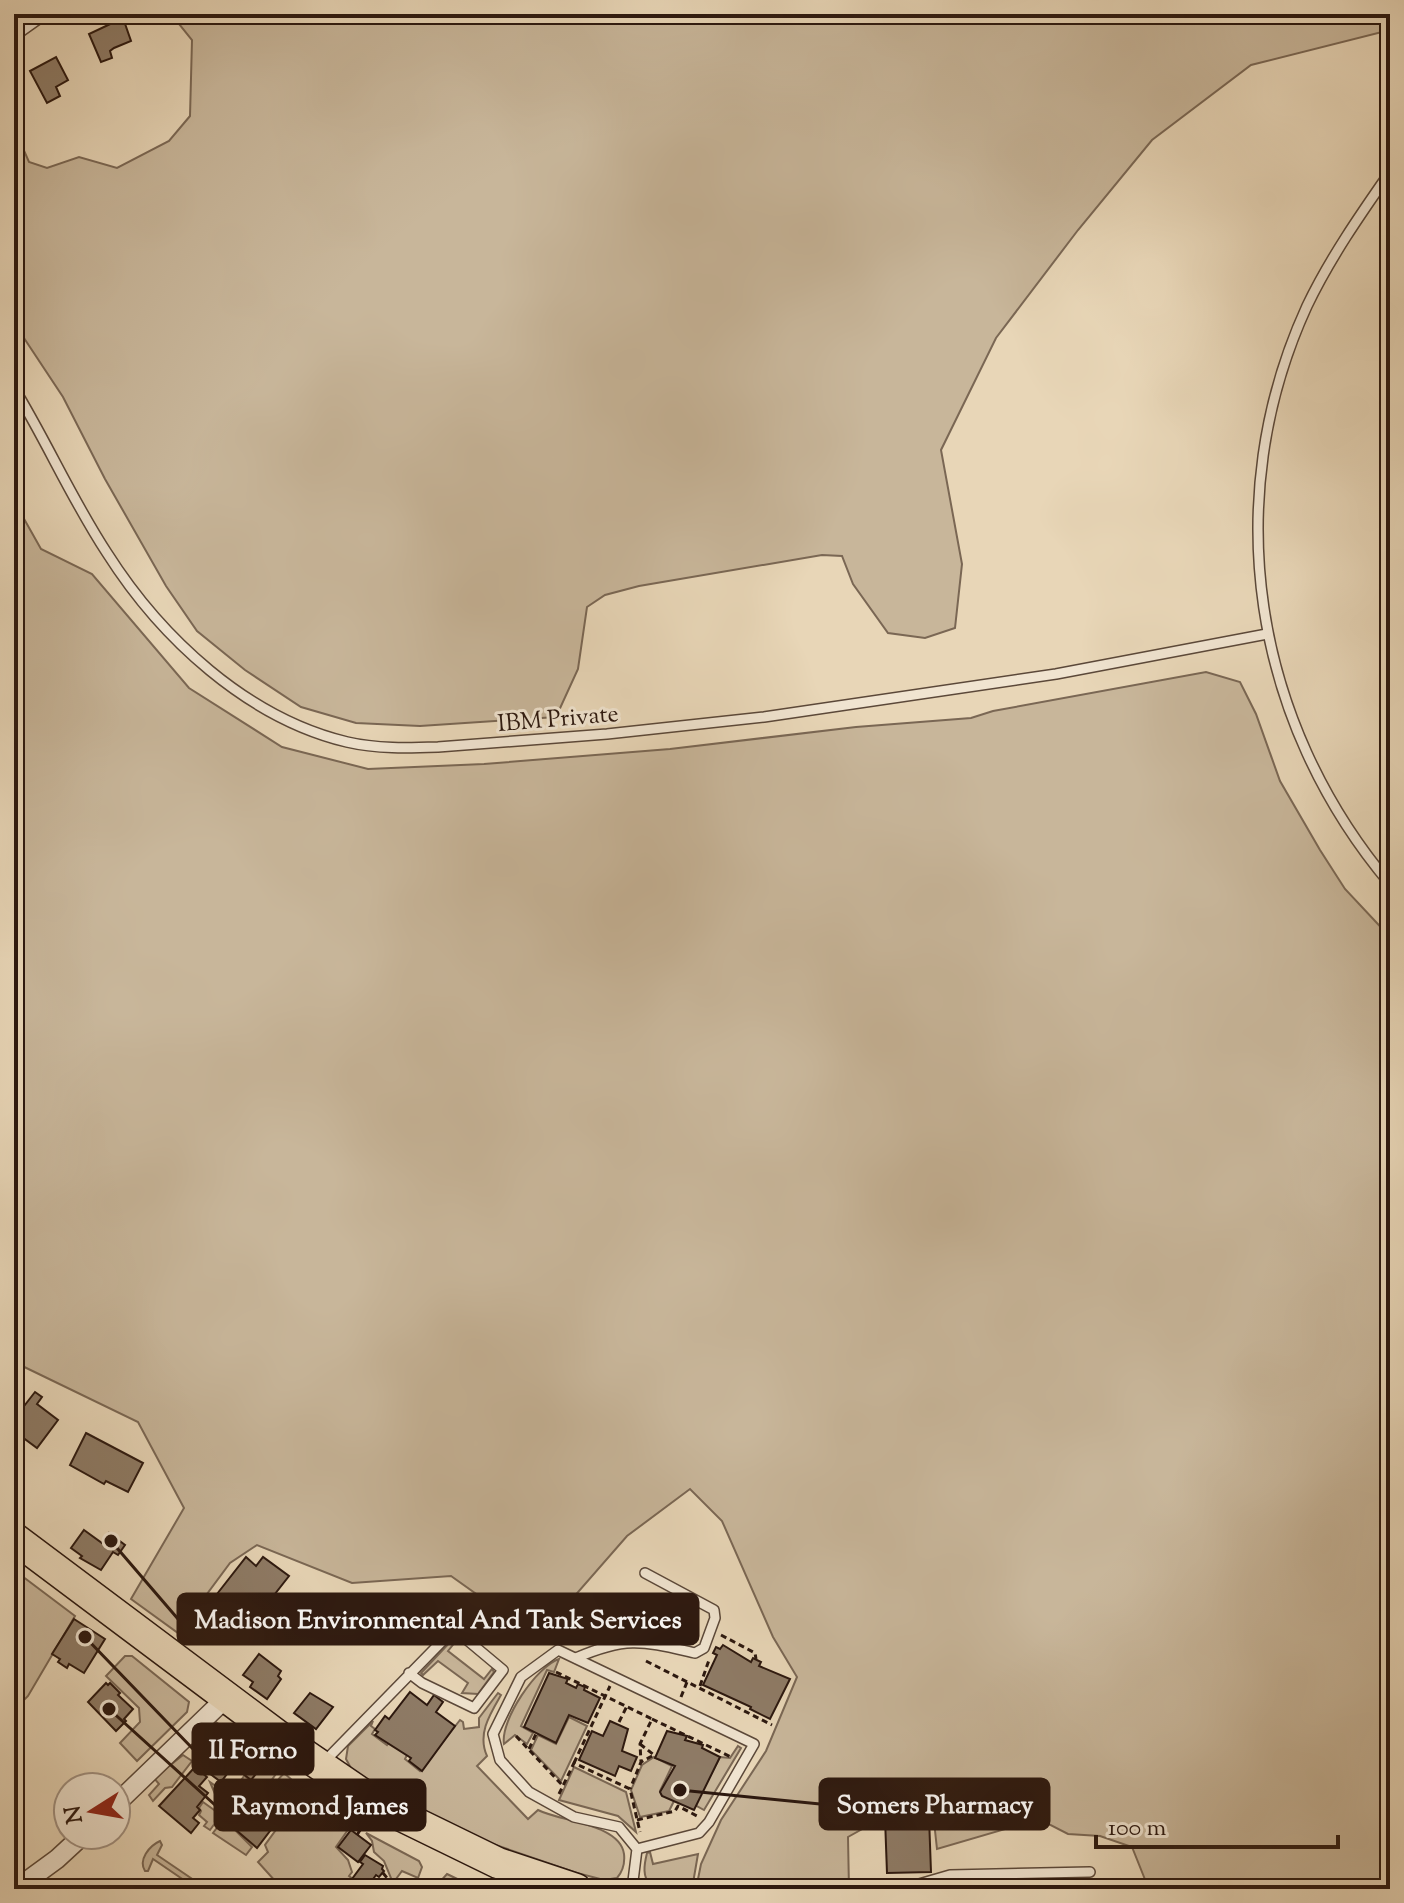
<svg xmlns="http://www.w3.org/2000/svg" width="1404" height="1903" font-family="'Sorts Mill Goudy',serif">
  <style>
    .green { fill: #c8b69a; stroke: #7a6754; stroke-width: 2 }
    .building { fill: #8e7b66; stroke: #2c180f; stroke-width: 2 }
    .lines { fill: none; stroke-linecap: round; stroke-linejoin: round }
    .service-casing { stroke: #5b4839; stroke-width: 12 }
    .minor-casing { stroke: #5b4839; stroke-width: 21 }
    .primary-casing { stroke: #2c180f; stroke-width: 33 }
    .path { stroke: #2c180f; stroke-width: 3; stroke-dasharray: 6 4; stroke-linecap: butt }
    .service { stroke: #f0e4d0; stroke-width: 9 }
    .minor { stroke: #f0e4d0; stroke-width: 18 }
    .primary { stroke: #e8d6b7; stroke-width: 30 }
    .labels { text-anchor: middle; stroke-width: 6; stroke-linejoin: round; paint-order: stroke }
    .street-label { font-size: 24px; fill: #2c180f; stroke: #f0e4d0 }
    .leader { fill: none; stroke: #2c180f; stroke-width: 3 }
    .callout-dot { fill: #2c180f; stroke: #f0e4d0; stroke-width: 3 }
    .callout { fill: #2c180f; stroke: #2c180f; stroke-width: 3 }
    .callout-label { font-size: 26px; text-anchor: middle; font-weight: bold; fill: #fff }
  </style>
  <rect width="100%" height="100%" fill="#e8d6b7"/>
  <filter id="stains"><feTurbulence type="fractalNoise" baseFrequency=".0025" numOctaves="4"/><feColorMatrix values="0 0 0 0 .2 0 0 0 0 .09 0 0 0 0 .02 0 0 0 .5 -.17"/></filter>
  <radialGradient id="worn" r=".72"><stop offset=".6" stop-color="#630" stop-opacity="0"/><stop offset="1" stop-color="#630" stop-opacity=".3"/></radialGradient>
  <g class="green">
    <path d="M171 14H1390V30L1251 65 1152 140 1078 230 996 338 941 450 962 564 955 628 925 638 888 633 853 584 842 556 822 555 639 586 605 595 587 607 578 669 556 717 420 726 356 723 301 707 245 670 197 631 166 586 105 479 63 397 14 323V128L29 162 47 168 79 157 117 168 169 141 190 116 192 40Z"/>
    <path d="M14 501 41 549 92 574 189 688 282 747 368 769 484 764 670 749 856 727 971 718 993 711 1206 672 1240 682 1256 714 1280 781 1320 850 1345 889 1390 937V1889H1158L1148 1887 1132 1847 1100 1836 1068 1834 1039 1819 937 1849 933 1812 884 1817 848 1837 849 1889H696L701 1864 721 1820 766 1751 797 1677 773 1637 722 1521 690 1489 627 1536 538 1638 451 1576 352 1583 257 1545 230 1563 178 1633 131 1599 184 1508 138 1422 14 1362Z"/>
    <path d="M14 1570 75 1616 28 1696 14 1710Z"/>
    <path d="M453 1639 456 1641 448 1651 484 1679 492 1669 494 1672 478 1694 462 1693 468 1683 438 1661 423 1675 421 1673Z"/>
    <path d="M125 1656H132L189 1702 187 1712 137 1761 120 1743 140 1722 139 1708 106 1676Z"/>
    <path d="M559 1659 554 1672 547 1670 521 1726 533 1733 527 1744 515 1735 504 1744C500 1720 537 1666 559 1659Z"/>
    <path d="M498 1693 501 1695C490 1714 477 1734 487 1756L477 1766 528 1819 538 1810C562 1822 620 1824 624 1854 625 1863 623 1871 617 1878L604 1880 577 1873 487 1842 383 1790 352 1770 346 1759 348 1746 373 1721 371 1726 375 1729 372 1734 387 1745 390 1741 407 1755 405 1759 420 1771 460 1720 463 1722 464 1729 479 1727V1718Z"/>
    <path d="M569 1717 587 1726 561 1781 531 1750 538 1735 556 1744Z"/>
    <path d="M213 1720C226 1730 239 1735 252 1745L248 1748 236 1739 226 1751 211 1739 203 1744 196 1738Z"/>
    <path d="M738 1746 741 1748 704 1810 695 1805 720 1757 730 1758Z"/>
    <path d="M258 1751 280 1768 271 1781 258 1783 248 1797 238 1785 244 1776 251 1780 265 1763 256 1755Z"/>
    <path d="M183 1755 192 1761 172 1787 165 1788 153 1801 149 1795 159 1784 154 1778Z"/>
    <path d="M654 1757 672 1766 660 1791 674 1801 669 1811 640 1817 631 1790 642 1765Z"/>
    <path d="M574 1767 626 1792 636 1832 618 1816 559 1800Z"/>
    <path d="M284 1773 309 1795 352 1824 336 1847 348 1860 352 1872 349 1876 366 1889H312L298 1881 276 1882 258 1862 268 1852 265 1845 294 1805 292 1793 277 1781Z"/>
    <path d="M210 1782 224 1792 231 1784 239 1791 224 1812 215 1806 218 1801Z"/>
    <path d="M203 1802 221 1815 210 1830 204 1826 207 1822 199 1815 201 1811 199 1808Z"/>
    <path d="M226 1816 238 1825 235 1830 252 1847 246 1855 213 1833Z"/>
    <path d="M366 1833 419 1861 422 1867 418 1878 402 1871 393 1883 384 1861 374 1852 372 1841Z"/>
    <path d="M160 1841 162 1845 157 1855 207 1889H197L153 1859 148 1871H145C138 1860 149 1846 160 1841Z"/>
    <path d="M650 1852 653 1864 698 1854 692 1889 651 1886C642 1877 644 1865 647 1853Z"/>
    <path d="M447 1874 472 1886 474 1889H437L438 1884Z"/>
  </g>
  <g class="building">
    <path d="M123 18 131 41 114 48 110 51 112 58 101 62 89 34Z"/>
    <path d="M56 57 68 80 56 87 60 96 47 103 30 71Z"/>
    <path d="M35 1392 42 1397 37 1404 58 1420 37 1448 14 1431V1419Z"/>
    <path d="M86 1433 143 1463 128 1492 106 1481 104 1484 70 1465Z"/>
    <path d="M84 1530 102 1543 109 1533 125 1545 118 1555 113 1552 101 1570 80 1558 82 1556 71 1548Z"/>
    <path d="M246 1557 256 1566 263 1557 289 1576 253 1622 217 1594Z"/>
    <path d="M74 1619 105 1639 84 1673 69 1664 67 1668 58 1662 60 1659 52 1654Z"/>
    <path d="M723 1645 751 1662 753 1658 761 1662 759 1666 790 1679 770 1719 750 1709 751 1707 703 1685 717 1655 713 1653 716 1647 720 1649Z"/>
    <path d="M259 1654 281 1671 278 1676 281 1679 267 1699 250 1687 253 1682 243 1675Z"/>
    <path d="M549 1673 568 1679 566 1683 576 1688 578 1684 585 1687 584 1690 600 1698 588 1723 569 1715 556 1743 524 1727Z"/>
    <path d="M106 1683 108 1685 110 1683 120 1693 118 1695 133 1709 124 1719 126 1721 116 1731 88 1702Z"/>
    <path d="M410 1692 427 1705 434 1695 443 1702 436 1712 455 1726 422 1771 409 1761 411 1758 375 1735 378 1732 375 1730 385 1716 389 1719Z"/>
    <path d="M310 1693 333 1707 316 1729 294 1713Z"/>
    <path d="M610 1721 628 1729 622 1751 637 1757 631 1771 619 1766 615 1776 579 1760 592 1731 603 1736Z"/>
    <path d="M667 1731 687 1736 685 1740 703 1745 702 1748 720 1757 694 1810 662 1796 660 1792 675 1766 655 1758Z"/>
    <path d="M235 1739 265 1762 251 1780 233 1766 221 1782 209 1773Z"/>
    <path d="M195 1767 207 1777 199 1786 208 1793 197 1807 200 1810 193 1818 199 1823 191 1833 159 1806Z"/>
    <path d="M270 1785 292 1802 257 1848 236 1830 244 1818 246 1820 253 1811 251 1809Z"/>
    <path d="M929 1817 931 1872 887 1873 885 1818Z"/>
    <path d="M351 1830 371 1845 358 1862 338 1847Z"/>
    <path d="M365 1855 383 1866 382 1869 384 1871 379 1877 376 1875 366 1889 352 1879 363 1864 360 1862Z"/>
  </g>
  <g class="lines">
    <g class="service-casing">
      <g id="service">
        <path d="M1390 172C1360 215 1330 258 1307 306 1218 500 1253 722 1390 884"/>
        <path d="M14 388C47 442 72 500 107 553 161 638 247 718 347 742 377 749 408 748 438 747L607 734 764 717 1056 674 1267 634"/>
        <path d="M576 1658C627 1636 642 1641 695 1653L704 1648 715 1618 714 1610 645 1573"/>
        <path d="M325 1761 454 1629 503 1670 474 1708 422 1683 409 1673"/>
        <path d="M632 1889 637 1849 619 1827 574 1817 529 1792 500 1760 493 1734 521 1677 558 1650 754 1744 709 1822 699 1833 637 1849"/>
        <path d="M879 1889 882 1886 919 1884 950 1875 1090 1872"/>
      </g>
    </g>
    <g class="minor-casing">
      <g id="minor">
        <path d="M14 31 38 14"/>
        <path d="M116 1804 227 1697"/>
        <path d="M16 1889 57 1859 83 1835"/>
      </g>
    </g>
    <g class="primary-casing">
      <path id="primary" d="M14 1538 289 1744 377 1804 498 1863 576 1889"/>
    </g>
    <g class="path">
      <path d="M721 1635 755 1653 756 1659"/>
      <path d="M646 1661 772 1725"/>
      <path d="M556 1672 652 1719 640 1744 641 1762 630 1789"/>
      <path d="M700 1686 709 1660"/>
      <path d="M681 1697 687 1682"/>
      <path d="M652 1719 731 1757"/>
      <path d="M619 1722 627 1706"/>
      <path d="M516 1736 563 1786"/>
      <path d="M640 1744 654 1755 641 1762"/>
      <path d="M529 1749 536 1734"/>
      <path d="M574 1763 610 1686"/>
      <path d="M559 1794 574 1763 630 1789 640 1832"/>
      <path d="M637 1820 675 1811 678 1806 699 1817"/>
      <path d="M357 1835 363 1825"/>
      <path d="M383 1873 396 1889"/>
    </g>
    <use href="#service" class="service"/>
    <use href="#minor" class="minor"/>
    <use href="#primary" class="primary"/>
  </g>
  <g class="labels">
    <g class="street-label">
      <text transform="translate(558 718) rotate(-5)" y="8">IBM Private</text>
    </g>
  </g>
  <path class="leader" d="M111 1541L178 1619M85 1637L193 1749M680 1790L820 1804M109 1709L215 1805"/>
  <g class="callout-dot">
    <circle cx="111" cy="1541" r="8"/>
    <circle cx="85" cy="1637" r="8"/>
    <circle cx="680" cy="1790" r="8"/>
    <circle cx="109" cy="1709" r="8"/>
  </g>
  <g class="callout">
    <rect x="178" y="1594" width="520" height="50" rx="8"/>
    <rect x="193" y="1724" width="120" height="50" rx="8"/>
    <rect x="820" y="1779" width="229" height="50" rx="8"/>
    <rect x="215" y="1780" width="210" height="50" rx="8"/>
  </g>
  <g class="callout-label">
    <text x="438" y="1628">Madison Environmental And Tank Services</text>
    <text x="253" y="1758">Il Forno</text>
    <text x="935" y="1813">Somers Pharmacy</text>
    <text x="320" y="1814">Raymond James</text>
  </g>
  <rect width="1404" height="1903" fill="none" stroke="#e8d6b7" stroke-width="48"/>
  <rect x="16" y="16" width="1372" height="1871" fill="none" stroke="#2c180f" stroke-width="4"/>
  <rect x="24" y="24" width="1356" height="1855" fill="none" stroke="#2c180f" stroke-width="2"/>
  <g transform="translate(92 1811) rotate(259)"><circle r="38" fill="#f0e4d0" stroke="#a29283" stroke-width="2"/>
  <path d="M0-6L14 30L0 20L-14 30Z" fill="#8f2418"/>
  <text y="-12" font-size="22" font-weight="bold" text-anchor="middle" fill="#2c180f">N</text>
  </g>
  <path d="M1096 1835v12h242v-12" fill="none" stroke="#2c180f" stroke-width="4"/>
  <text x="1108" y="1835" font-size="24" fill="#2c180f" stroke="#f0e4d0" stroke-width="6" paint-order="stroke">100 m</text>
  <rect width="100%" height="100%" filter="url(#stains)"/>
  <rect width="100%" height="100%" fill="url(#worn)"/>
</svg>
